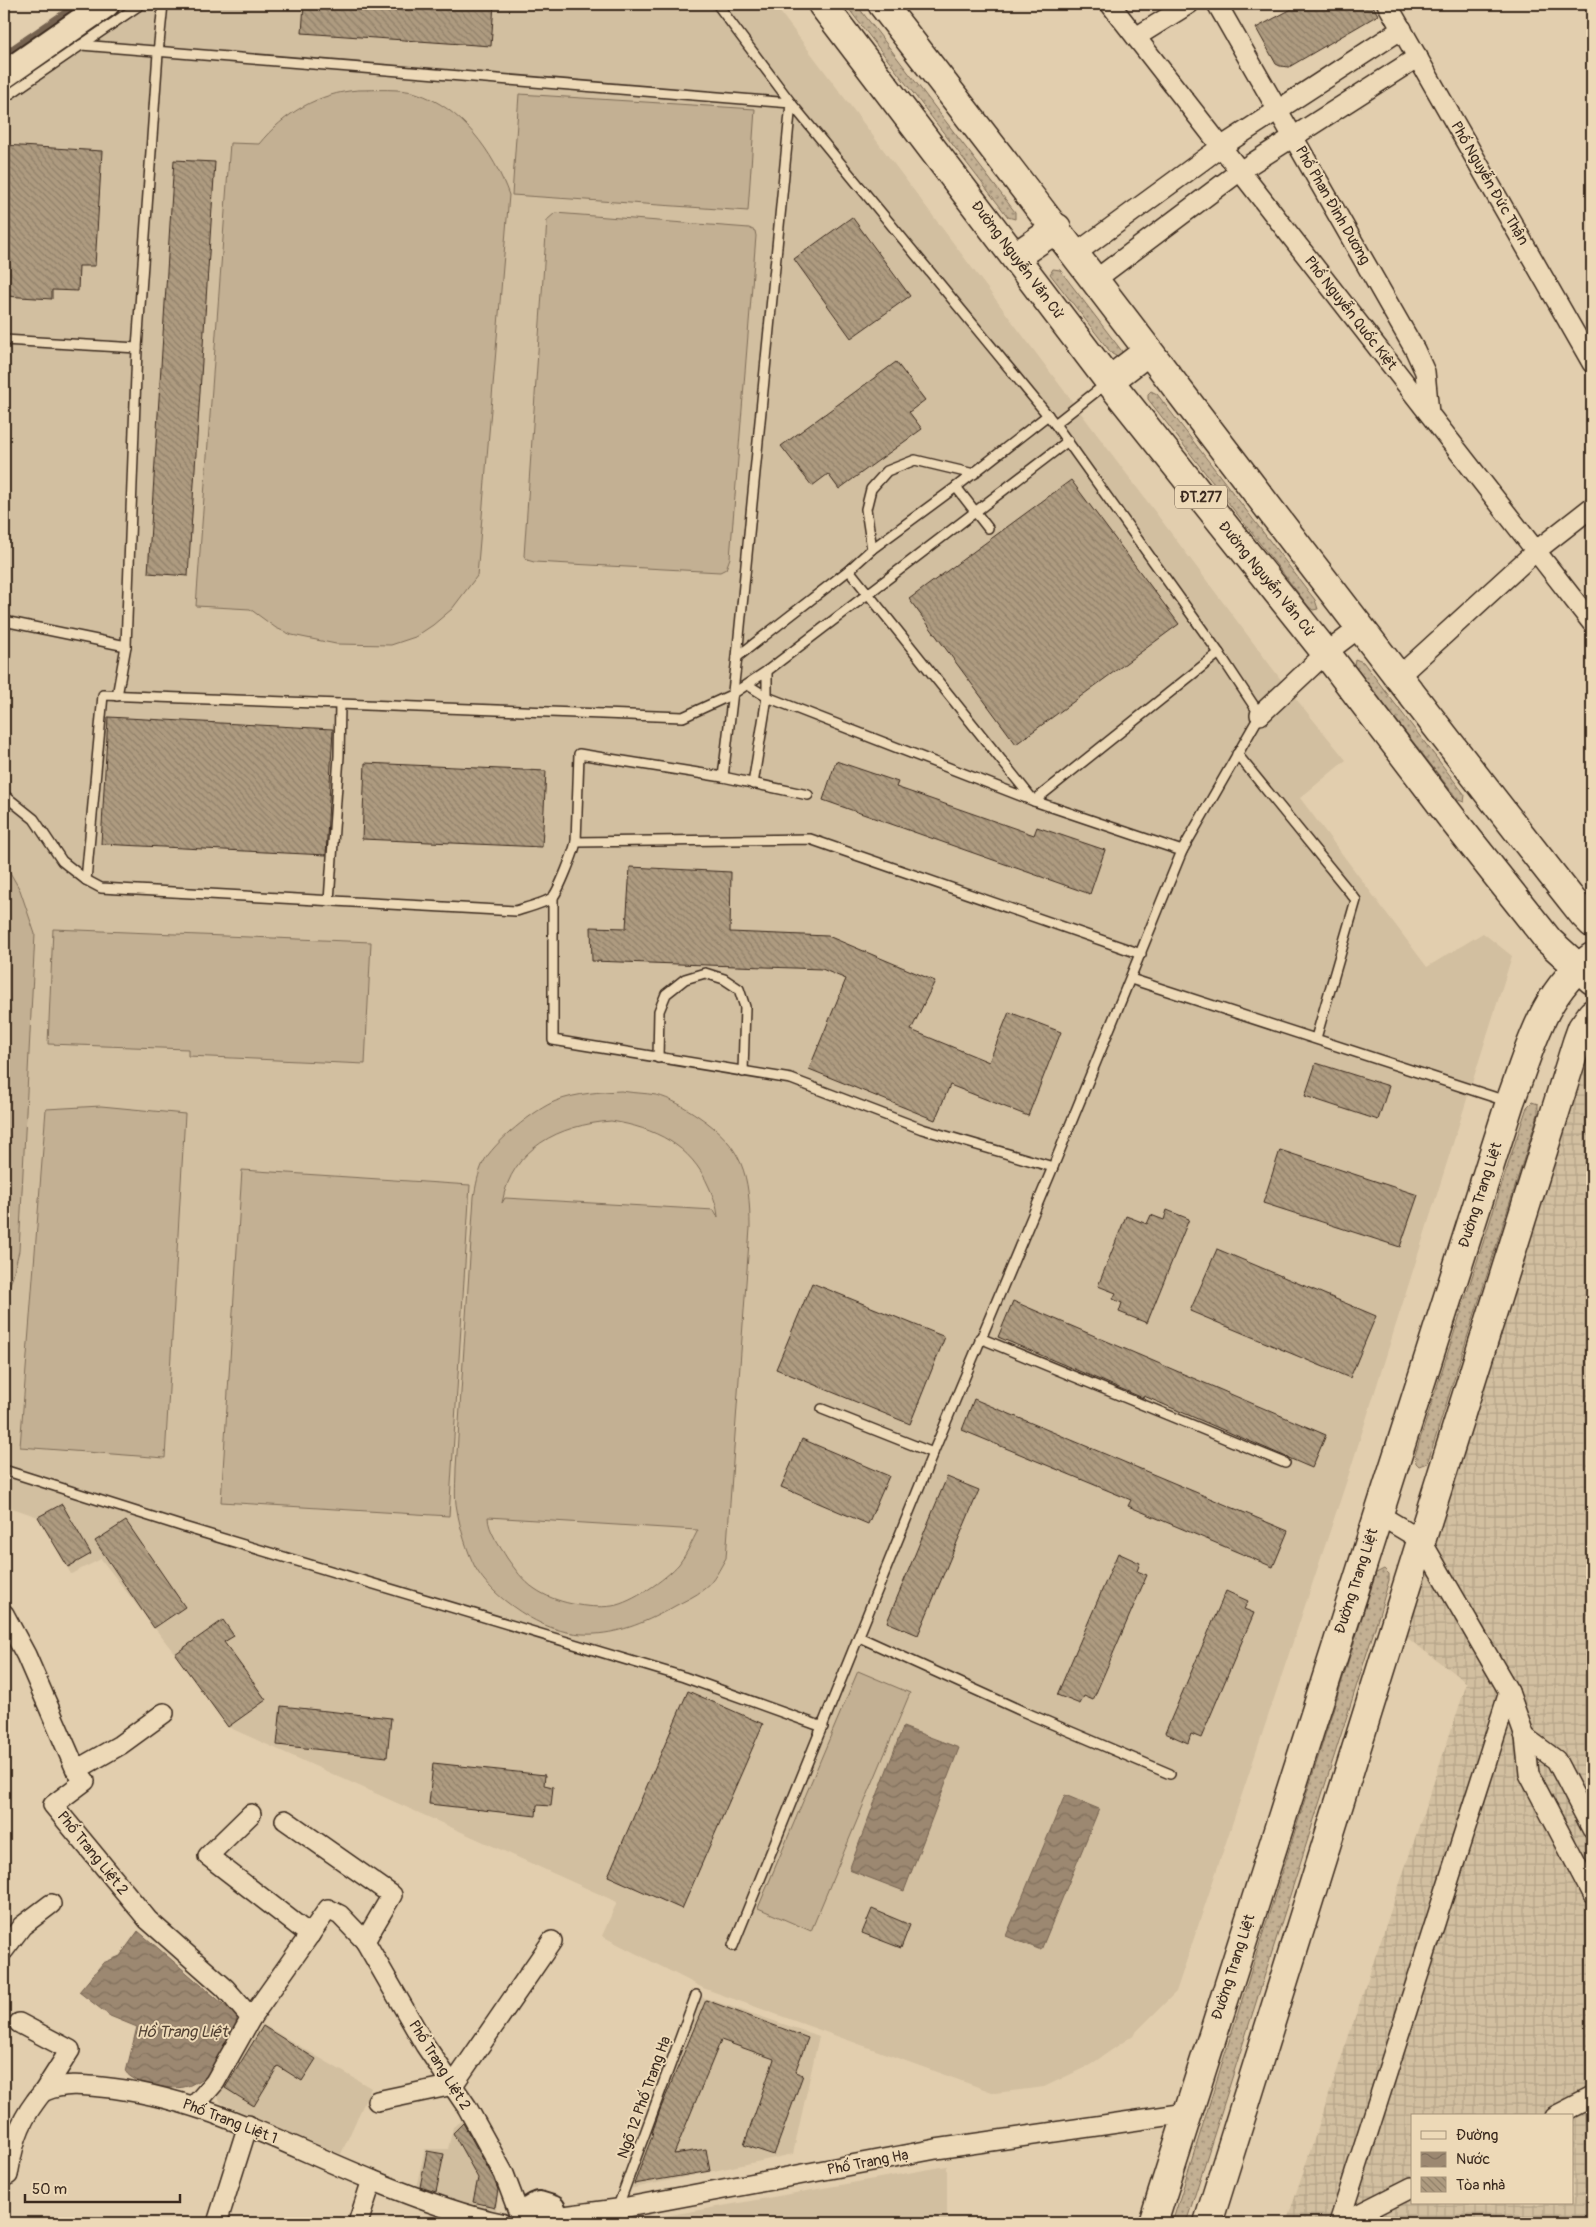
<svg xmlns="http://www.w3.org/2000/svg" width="1596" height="2227" font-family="Pangolin,sans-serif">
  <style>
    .built { fill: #d2bfa0 }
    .industrial { fill: url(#industrial-grid); fill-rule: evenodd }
    .grass { fill: url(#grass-dots); stroke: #7f6d58 }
    .pitch { fill: #c3b093; stroke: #7f6d58; fill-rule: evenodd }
    .water { fill: url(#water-waves); stroke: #756250 }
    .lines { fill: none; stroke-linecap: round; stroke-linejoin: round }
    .stream { stroke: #756250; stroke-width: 6 }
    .building { fill: url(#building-back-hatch); stroke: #3b2a1e }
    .lane-casing { stroke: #3b2a1e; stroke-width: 12 }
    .street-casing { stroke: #3b2a1e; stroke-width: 22 }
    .secondary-casing { stroke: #3b2a1e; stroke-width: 30 }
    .primary-casing { stroke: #3b2a1e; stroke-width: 31 }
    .lane { stroke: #edd9b7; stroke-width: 9 }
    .street { stroke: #edd9b7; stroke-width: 19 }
    .secondary { stroke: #edd9b7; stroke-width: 26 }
    .primary { stroke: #edd9b7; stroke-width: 28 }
    .labels { text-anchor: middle; stroke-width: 4; stroke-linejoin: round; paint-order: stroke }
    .shield { fill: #edd9b7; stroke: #705e4c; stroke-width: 1 }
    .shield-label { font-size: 14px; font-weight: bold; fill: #3b2a1e }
    .street-label { font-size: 15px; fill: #3b2a1e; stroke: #edd9b7 }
    .water-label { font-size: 16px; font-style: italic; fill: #534233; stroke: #edd9b7 }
  </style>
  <defs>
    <pattern id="industrial-grid" width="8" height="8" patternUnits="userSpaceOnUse" patternTransform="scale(1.25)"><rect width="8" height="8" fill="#d2bfa0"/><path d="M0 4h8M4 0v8" fill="none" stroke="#b5a489"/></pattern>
    <pattern id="grass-dots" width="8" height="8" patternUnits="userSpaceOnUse" patternTransform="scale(1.25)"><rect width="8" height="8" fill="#c3b093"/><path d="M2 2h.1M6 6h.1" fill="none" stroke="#a08f77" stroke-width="1.8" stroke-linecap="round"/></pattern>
    <pattern id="water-waves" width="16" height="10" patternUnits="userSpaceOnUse" patternTransform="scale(1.25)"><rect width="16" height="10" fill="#9c8871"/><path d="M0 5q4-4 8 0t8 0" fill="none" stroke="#806f5c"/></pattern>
    <pattern id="building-back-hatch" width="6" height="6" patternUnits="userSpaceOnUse" patternTransform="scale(1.25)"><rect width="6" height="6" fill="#ae9b80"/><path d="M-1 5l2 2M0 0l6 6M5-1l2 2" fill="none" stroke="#8f7f68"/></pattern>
  </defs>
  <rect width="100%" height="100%" fill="#e2ceae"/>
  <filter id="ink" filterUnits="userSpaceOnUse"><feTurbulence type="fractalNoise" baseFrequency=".02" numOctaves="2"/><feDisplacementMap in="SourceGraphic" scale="10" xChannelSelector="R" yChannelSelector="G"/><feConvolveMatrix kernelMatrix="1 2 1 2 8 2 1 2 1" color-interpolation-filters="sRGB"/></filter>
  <g filter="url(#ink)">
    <g class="built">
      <path d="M111 4H774L1288 689 1346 760 1300 798 1427 967 1483 933 1512 956 1348 1477 1176 1992 1132 2036 1090 2065 1044 2087 995 2093 703 1988 602 1936 617 1902 228 1727 175 1654 101 1559 71 1574 38 1517 4 1505V79Z"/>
      <path d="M699 1996 819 2036 793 2154 629 2189Z"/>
      <path d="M262 2024 371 2088 341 2154 221 2103 217 2094Z"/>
      <path d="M469 2116 502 2173 496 2210 415 2192 425 2149H448L453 2127Z"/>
      <path d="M947 2166V2223H628L632 2222Z"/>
    </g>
    <path class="industrial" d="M1592 1068V2223H1286L1467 1683 1402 1634 1585 1069ZM1412 2116H1572V2203H1412Z"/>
    <g class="grass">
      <path d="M845 4H856L1015 212V219L1008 217Z"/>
      <path d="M1053 269 1060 270 1121 350 1123 354 1118 357 1112 354 1050 274Z"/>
      <path d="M1151 391 1157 394 1315 600 1318 609 1313 610 1309 607 1148 399V394Z"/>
      <path d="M1355 659 1363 662 1465 795 1464 802 1458 800 1354 665Z"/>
      <path d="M1532 1102 1538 1104V1114L1430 1455 1427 1463 1419 1466 1416 1463 1415 1455 1515 1143 1527 1107Z"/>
      <path d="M1384 1569 1389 1574V1580L1379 1615 1186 2223H1172L1376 1573Z"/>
    </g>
    <g class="pitch">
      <path d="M358 90C376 90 399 88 416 93 461 107 494 153 509 195L477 576 452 609 433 625 415 637 391 645 336 644 292 635 276 628 250 609 196 606 230 143 259 144C284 113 319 93 358 90Z"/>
      <path d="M519 94 755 109 748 211 512 195Z"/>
      <path d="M555 213 749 228 755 231 756 236 730 558 726 569 720 572 534 562 527 560 524 556 547 220Z"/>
      <path d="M4 862 20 890 35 934 19 1251 12 1279 4 1297Z"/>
      <path d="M53 929 371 942 365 1064 188 1056V1049L48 1044Z"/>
      <path d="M621 1091C633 1093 645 1093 656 1095 670 1098 686 1108 698 1116 743 1146 750 1175 750 1228L726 1558C720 1568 714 1582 704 1589 696 1596 684 1601 675 1606 619 1638 571 1648 515 1608 500 1598 484 1583 475 1567 467 1551 460 1528 457 1510 454 1496 456 1481 456 1468L474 1197C476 1185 478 1174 483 1163 493 1143 535 1109 556 1101 577 1093 600 1092 621 1091ZM611 1121C655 1128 691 1145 709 1187 714 1198 717 1206 718 1217L714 1210 505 1198 502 1203C512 1148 559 1125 611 1121ZM488 1517 697 1530H698C692 1541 687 1554 679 1564 666 1579 632 1603 612 1606 588 1609 555 1603 535 1589 524 1582 514 1568 507 1558 500 1546 488 1531 488 1517Z"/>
      <path d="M101 1106 185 1114 165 1458 20 1447 46 1109Z"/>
      <path d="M242 1170 470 1185 449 1516 221 1502Z"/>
      <path d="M858 1671 910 1693 811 1931 758 1908Z"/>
    </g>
    <g class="water">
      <path d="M903 1727 959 1748 904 1891 849 1870Z"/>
      <path d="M1065 1795 1099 1809 1041 1950 1006 1936Z"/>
      <path d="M138 1931 237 2016 235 2032 205 2078C197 2080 192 2086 184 2087 170 2090 133 2084 126 2072L137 2027 110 2016 79 1992 103 1963 120 1956Z"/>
    </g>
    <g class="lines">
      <path class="stream" d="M4 54 77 4"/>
    </g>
    <g class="building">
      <path d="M304 4H494L491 46 302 33Z"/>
      <path d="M1301 4H1372L1378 15 1289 67 1280 66 1276 64 1256 28Z"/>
      <path d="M4 145 102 151 95 266H79L78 291 52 290V299L4 296Z"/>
      <path d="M174 160 215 162 188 576 148 573Z"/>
      <path d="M852 217 910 296 851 338 794 259Z"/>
      <path d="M896 362 925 400 909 412 922 429 839 489 828 474 812 486 781 446Z"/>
      <path d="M1071 480 1179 624 1016 744 909 599Z"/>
      <path d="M108 717 333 729 326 855 101 844Z"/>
      <path d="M836 761 898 782 896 787 1034 835 1037 827 1105 850 1090 894 823 800Z"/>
      <path d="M365 763 546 771 542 847 362 839Z"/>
      <path d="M630 867 731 872 730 932 828 936 935 981 911 1030 989 1062 1009 1012 1061 1032 1028 1116 950 1085 935 1120 809 1069 846 979 822 969 592 961 591 927 626 928Z"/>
      <path d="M1316 1063 1389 1086 1378 1120 1305 1096Z"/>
      <path d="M1280 1150 1418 1195 1400 1247 1263 1203Z"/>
      <path d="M1167 1210 1189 1219 1147 1323 1119 1312 1122 1303 1113 1299 1116 1293 1098 1286 1126 1216 1147 1224 1151 1215 1164 1220Z"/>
      <path d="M1217 1249 1376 1316 1350 1378 1190 1311Z"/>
      <path d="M812 1283 945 1337 910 1424 776 1369Z"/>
      <path d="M1013 1301 1326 1435 1312 1468 1144 1396 1143 1398 998 1337Z"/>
      <path d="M974 1399 1288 1531 1273 1567 1128 1506 1131 1500 962 1430Z"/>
      <path d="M802 1439 889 1476 868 1524 781 1487Z"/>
      <path d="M947 1477 979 1490 918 1635 887 1622Z"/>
      <path d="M62 1504 91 1554 68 1567 38 1517Z"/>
      <path d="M126 1521 185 1607 154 1628 95 1541Z"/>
      <path d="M1118 1553 1140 1563 1137 1571 1147 1575 1093 1700 1084 1696 1080 1704 1057 1695Z"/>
      <path d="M1226 1591 1248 1601 1244 1609 1254 1613 1201 1738 1191 1734 1188 1743 1165 1733Z"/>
      <path d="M223 1620 234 1636 224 1642 266 1700 228 1727 175 1654Z"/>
      <path d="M688 1691 763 1724 682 1909 608 1876Z"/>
      <path d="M281 1706 391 1718 387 1757 277 1745Z"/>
      <path d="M433 1763 545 1775 544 1785 553 1787 551 1806 537 1805 536 1816 429 1804Z"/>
      <path d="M872 1909 910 1925 901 1948 862 1933Z"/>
      <path d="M706 2000 808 2038 795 2072 803 2075 774 2155 744 2145 774 2059 721 2040 674 2154 706 2149 710 2171 634 2184 653 2134 652 2133 660 2110Z"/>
      <path d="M263 2026 316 2059 302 2081 278 2066 254 2106 225 2088Z"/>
      <path d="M463 2123 494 2179 498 2190 495 2207 473 2202 478 2178 453 2133Z"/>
      <path d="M427 2151 444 2154 436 2192 420 2187Z"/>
    </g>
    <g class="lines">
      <g class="lane-casing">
        <g id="lane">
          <path d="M717 4 791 103 1055 424 1219 653 1260 715 1182 851 1053 1167 933 1453 733 1946"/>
          <path d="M81 45 791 103 737 657 723 777"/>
          <path d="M4 98 141 4"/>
          <path d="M4 340 137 348"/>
          <path d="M1055 424 1107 383"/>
          <path d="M956 487 988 528"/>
          <path d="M872 549 866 509 871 489 887 471 915 460 974 474"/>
          <path d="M849 570 1034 801 1219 653"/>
          <path d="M4 621 126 646"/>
          <path d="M737 657 849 570 872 549 956 487 1048 415"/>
          <path d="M748 685 767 697 1034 801 1182 851"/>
          <path d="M117 696 126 646 137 348 158 53 163 4"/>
          <path d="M1237 754 1356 900 1316 1038"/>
          <path d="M753 784 767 697V671"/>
          <path d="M4 795 34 819 62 861 86 880 101 888 516 911C525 908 546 903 553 897 559 890 574 852 576 842"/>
          <path d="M808 795 723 777 579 754 576 842 810 839 1141 954"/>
          <path d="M86 880 103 695 683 717 731 695 767 671 1068 441"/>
          <path d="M553 897V1040L791 1079 922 1129 1053 1167"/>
          <path d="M329 901 339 756 340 704"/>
          <path d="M1131 979 1506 1101"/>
          <path d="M658 1058 659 1011 666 994 685 979 705 973 724 979 739 989 745 1007 743 1072"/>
          <path d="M980 1338 1285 1463"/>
          <path d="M822 1409 933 1453"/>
          <path d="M4 1470 184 1527 684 1677 823 1727"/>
          <path d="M859 1637 1022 1711 1170 1774"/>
          <path d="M617 2209 696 1995"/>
        </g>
      </g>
      <g class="street-casing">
        <g id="street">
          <path d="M1110 4 1592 623"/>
          <path d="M1217 4 1415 350 1425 372 1429 413"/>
          <path d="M1387 4 1592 363"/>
          <path d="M1136 37 1189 4"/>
          <path d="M1075 254 1221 147 1402 29"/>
          <path d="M1095 280 1240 171 1418 57"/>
          <path d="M1398 677 1537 550 1592 507"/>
          <path d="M1260 715 1326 653 1359 628"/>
          <path d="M1378 1514 1421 1540 1509 1692 1525 1737 1529 1774 1592 1894"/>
          <path d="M4 1614 26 1655 76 1770 85 1781 53 1805 148 1920 225 1988 251 2018"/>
          <path d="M1525 1737 1556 1760 1592 1829"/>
          <path d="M76 1770 120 1745 164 1713"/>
          <path d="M251 1814 208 1856 310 1935"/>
          <path d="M285 1820 392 1895 365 1941"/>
          <path d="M4 1950 22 1926 51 1904"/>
          <path d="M19 2023 70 2050 44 2091"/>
          <path d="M377 2101 453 2085 552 1941"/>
          <path d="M195 2105 215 2082 251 2018 328 1909 340 1915 365 1941 425 2045 467 2107 504 2174 518 2211 527 2218"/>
          <path d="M1555 2116 1592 2097"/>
          <path d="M4 2176 8 2175C13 2146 17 2126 35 2102 38 2098 41 2093 45 2091 63 2083 83 2085 101 2087 199 2096 283 2144 372 2180 411 2196 460 2215 501 2223"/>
          <path d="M217 2223 248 2125"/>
          <path d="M358 2223 372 2180"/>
          <path d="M555 2223 556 2217 617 2209 936 2149 1187 2113"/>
          <path d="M1339 2223 1509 1692"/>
          <path d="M1341 2223 1412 2187"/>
        </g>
      </g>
      <g class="secondary-casing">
        <g id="secondary">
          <path d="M4 75 106 4"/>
          <path d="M528 2223C526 2214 530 2208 539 2205L552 2209 556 2217"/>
        </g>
      </g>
      <g class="primary-casing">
        <g id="primary">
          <path d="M822 4 1109 381 1326 653 1457 825 1549 941 1592 980"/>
          <path d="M882 4C1117 306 1345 613 1583 914L1592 923"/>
          <path d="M1016 256 1057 228"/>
          <path d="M1109 381 1148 351"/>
          <path d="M1153 2223 1510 1102C1530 1049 1543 991 1592 957"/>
          <path d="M1208 2223 1577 1042 1582 1028 1592 1014"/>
        </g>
      </g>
      <use href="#lane" class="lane"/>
      <use href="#street" class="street"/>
      <use href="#secondary" class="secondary"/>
      <use href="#primary" class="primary"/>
    </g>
  </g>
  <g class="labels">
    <rect class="shield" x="1175" y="485.5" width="52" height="23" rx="4"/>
    <g class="shield-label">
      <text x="1201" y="502">ĐT.277</text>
    </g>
    <g class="street-label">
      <text transform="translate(1490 183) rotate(60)" y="5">Phố Nguyễn Đức Thận</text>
      <text transform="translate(1333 205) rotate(60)" y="5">Phố Phan Đình Dương</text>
      <text transform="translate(1018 260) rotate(53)" y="5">Đường Nguyễn Văn Cừ</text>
      <text transform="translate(1351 313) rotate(52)" y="5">Phố Nguyễn Quốc Kiệt</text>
      <text transform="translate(1267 579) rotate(51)" y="5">Đường Nguyễn Văn Cừ</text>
      <text transform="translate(1480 1195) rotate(-72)" y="5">Đường Trang Liệt</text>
      <text transform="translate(1356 1581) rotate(-72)" y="5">Đường Trang Liệt</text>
      <text transform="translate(93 1853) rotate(51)" y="5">Phố Trang Liệt 2</text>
      <text transform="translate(1233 1967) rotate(-72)" y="5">Đường Trang Liệt</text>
      <text transform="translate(440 2065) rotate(58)" y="5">Phố Trang Liệt 2</text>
      <text transform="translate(644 2097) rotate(-70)" y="5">Ngõ 12 Phố Trang Hạ</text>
      <text transform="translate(230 2121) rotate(21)" y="5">Phố Trang Liệt 1</text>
      <text transform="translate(868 2162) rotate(-11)" y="5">Phố Trang Hạ</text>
    </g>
    <g class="water-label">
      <text x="182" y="2037">Hồ Trang Liệt</text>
    </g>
  </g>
  <rect width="1596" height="2227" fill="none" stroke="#edd9b7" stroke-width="20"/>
  <rect x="10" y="10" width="1576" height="2207" fill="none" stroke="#3b2a1e" stroke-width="2" filter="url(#ink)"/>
  <rect x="1411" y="2114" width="162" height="90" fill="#edd9b7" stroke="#a6937a"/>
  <rect x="1421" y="2131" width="25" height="8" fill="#edd9b7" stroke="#a6937a"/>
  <text x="1456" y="2140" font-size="15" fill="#3b2a1e">Đường</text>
  <rect x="1421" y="2152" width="25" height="15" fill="url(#water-waves)" stroke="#a6937a"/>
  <text x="1456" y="2164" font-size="15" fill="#3b2a1e">Nước</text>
  <rect x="1421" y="2177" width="25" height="15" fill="url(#building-back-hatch)" stroke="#a6937a"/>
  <text x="1456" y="2190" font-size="15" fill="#3b2a1e">Tòa nhà</text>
  <path d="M25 2194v8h155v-8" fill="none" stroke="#3b2a1e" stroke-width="2.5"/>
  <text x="32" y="2194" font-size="15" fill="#3b2a1e" stroke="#edd9b7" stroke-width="4" paint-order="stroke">50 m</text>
</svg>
